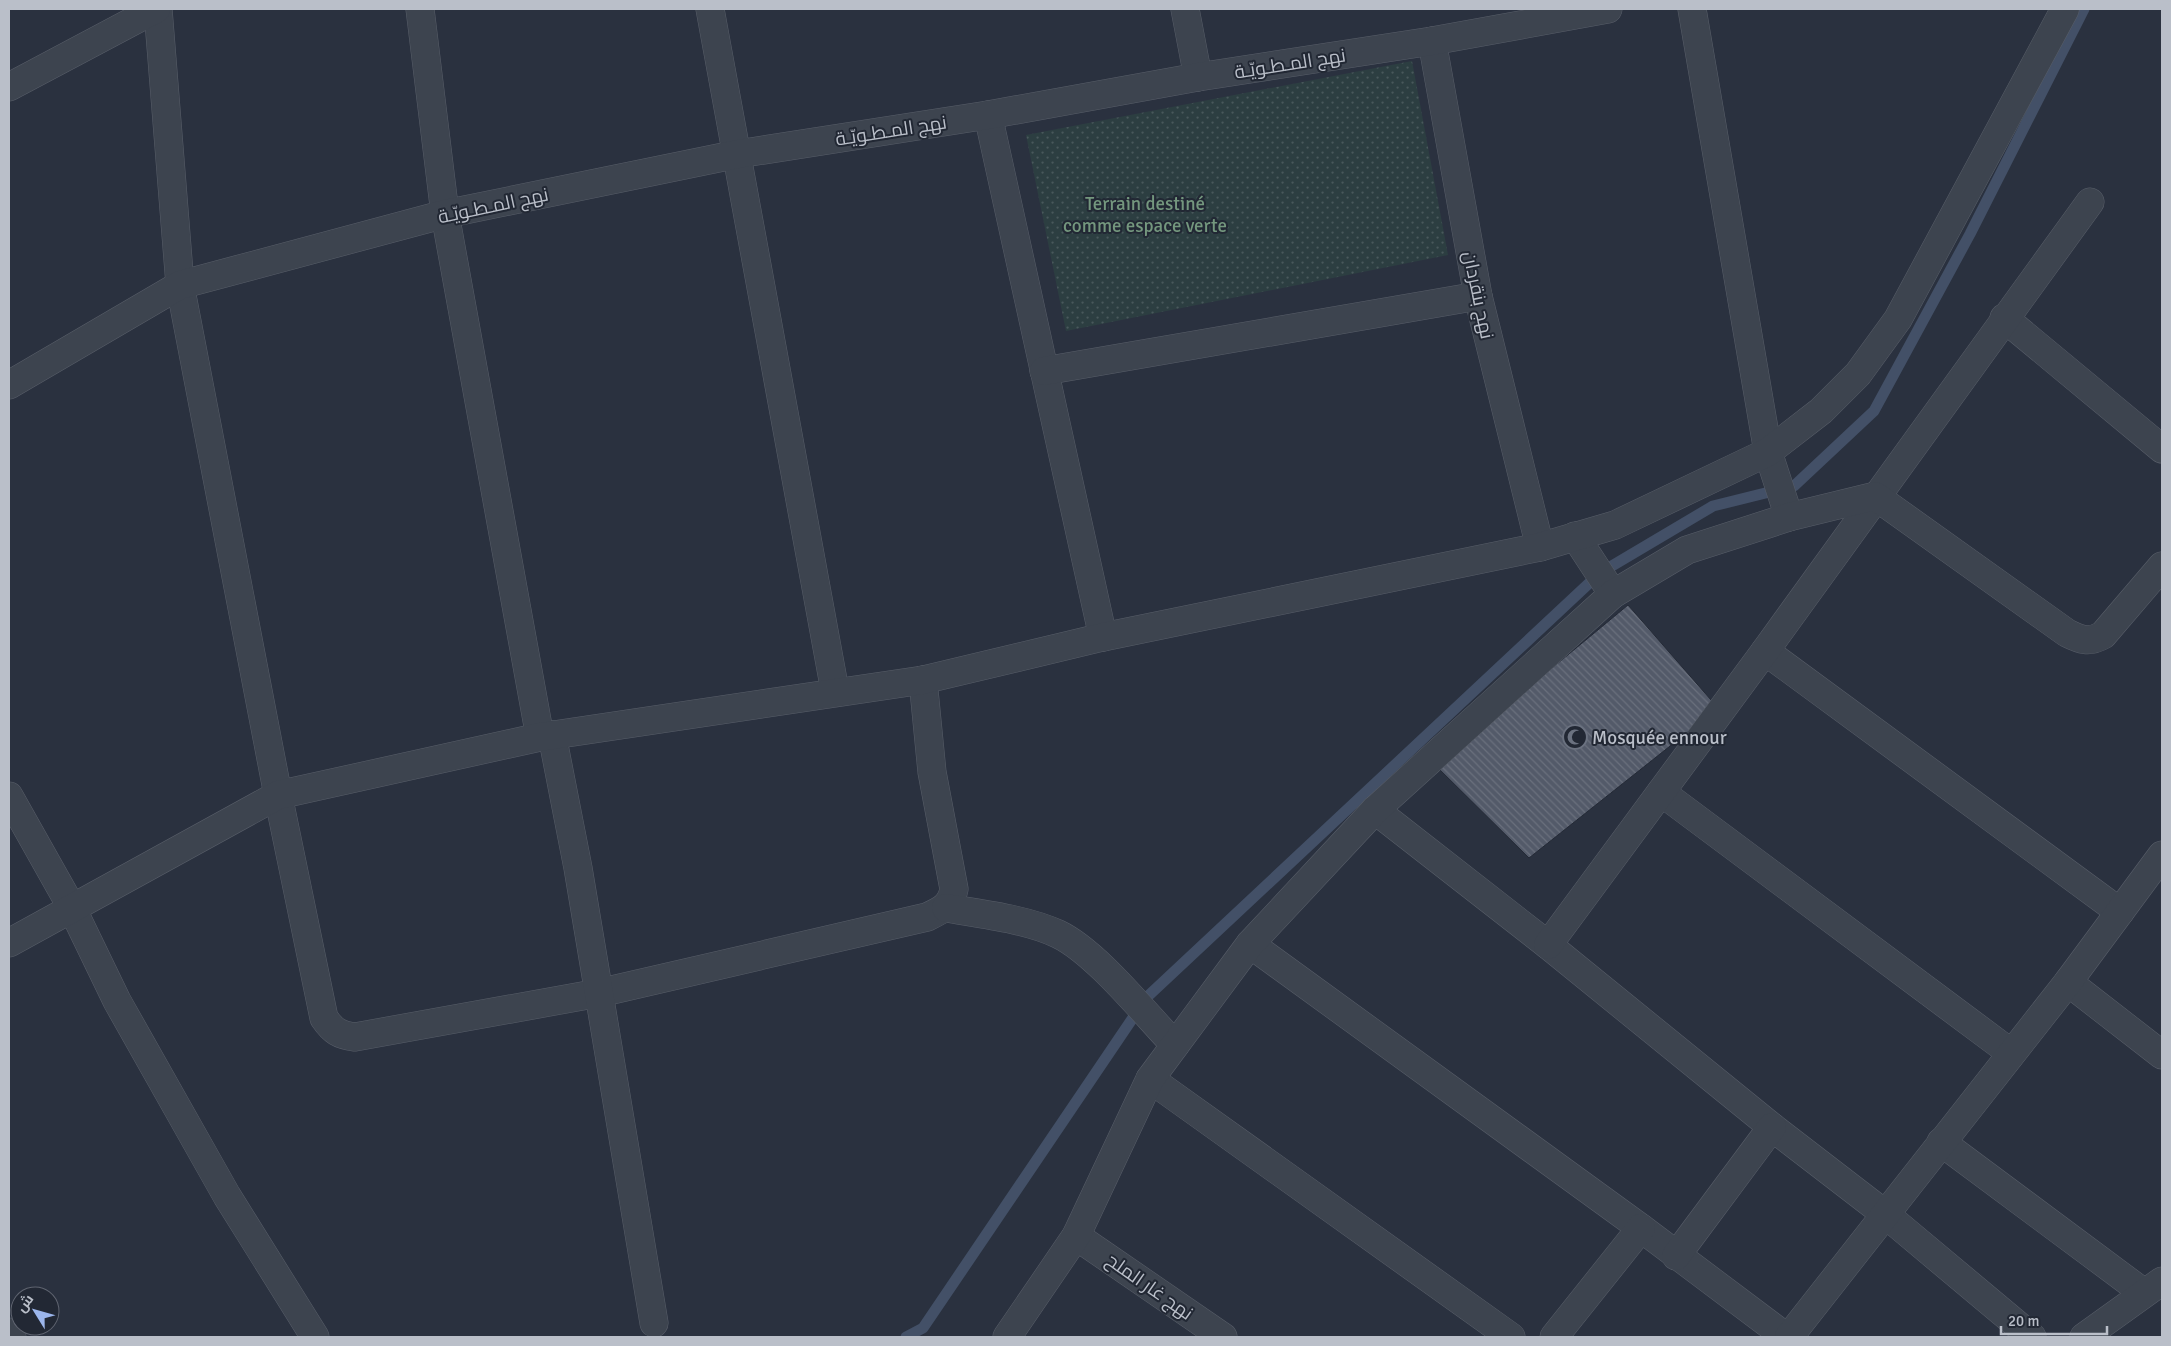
<svg xmlns="http://www.w3.org/2000/svg" width="2171" height="1346" font-family="Signika,Cairo,sans-serif">
  <style>
    .garden { fill: url(#garden-dots) }
    .lines { fill: none; stroke-linecap: round; stroke-linejoin: round }
    .stream { stroke: #435067; stroke-width: 11 }
    .building { fill: url(#building-back-hatch); stroke: #242a36 }
    .street-casing { stroke: #585e69; stroke-width: 29 }
    .street { stroke: #3d444f; stroke-width: 28 }
    .labels { text-anchor: middle; stroke-width: 4; stroke-linejoin: round; paint-order: stroke }
    .street-label { font-size: 19px; fill: #babfc9; stroke: #222834 }
    .park-label { font-size: 19px; fill: #74977e; stroke: #222834 }
    .poi-label { font-size: 19px; fill: #babfc9; stroke: #222834; text-anchor: start }
  </style>
  <defs>
    <pattern id="garden-dots" width="8" height="8" patternUnits="userSpaceOnUse" patternTransform="scale(1.25)"><rect width="8" height="8" fill="#2c3e41"/><path d="M2 2h.1M6 6h.1" fill="none" stroke="#48585b" stroke-width="1.8" stroke-linecap="round"/></pattern>
    <pattern id="building-back-hatch" width="6" height="6" patternUnits="userSpaceOnUse" patternTransform="scale(1.25)"><rect width="6" height="6" fill="#535a69"/><path d="M-1 5l2 2M0 0l6 6M5-1l2 2" fill="none" stroke="#6a707d"/></pattern>
  </defs>
  <rect width="100%" height="100%" fill="#2a313f"/>
  <path class="garden" d="M1412 61 1448 255 1066 331 1026 135Z"/>
  <g class="lines">
    <path class="stream" d="M906 1337 923 1328 1147 997 1600 573 1713 506 1794 486 1874 411 1970 234 2084 9"/>
  </g>
  <path class="building" d="M1628 605 1718 708 1529 858 1435 765Z"/>
  <g class="lines">
    <g class="street-casing">
      <g id="street">
        <path d="M158 9 180 285 278 795 324 1018C333 1031 339 1035 355 1037L599 993 927 917C942 910 951 906 954 889L932 772 923 680"/>
        <path d="M420 9 445 214 540 737"/>
        <path d="M710 9 835 691"/>
        <path d="M1185 9 1198 77"/>
        <path d="M1692 9 1768 452 1789 517"/>
        <path d="M1432 41 1478 296 1540 547"/>
        <path d="M9 87 156 9"/>
        <path d="M988 115 1103 637"/>
        <path d="M2004 318 2162 449"/>
        <path d="M1044 371 1478 296"/>
        <path d="M9 385 180 285 445 214 738 154 988 115 1198 77 1432 41 1608 9"/>
        <path d="M1575 536 1613 594"/>
        <path d="M1765 651 2120 912"/>
        <path d="M552 735 578 868 654 1323"/>
        <path d="M1661 792 2011 1053"/>
        <path d="M9 796 72 908 117 1001 227 1196 315 1337"/>
        <path d="M1375 810 1548 945 1772 1127 1885 1214 2032 1337"/>
        <path d="M946 908C981 914 1026 919 1058 934 1096 952 1145 1014 1175 1045"/>
        <path d="M9 943 278 795 540 737 923 680 1103 637 1540 547 1615 525 1768 452 1821 411 1858 374 1898 319 2065 9"/>
        <path d="M1250 944 1641 1228 1786 1337"/>
        <path d="M1548 945 1765 651 2090 202"/>
        <path d="M2068 982 2162 1055"/>
        <path d="M1150 1079 1511 1337"/>
        <path d="M1941 1142 2144 1293"/>
        <path d="M1076 1236 1223 1337"/>
        <path d="M1676 1256 1772 1127"/>
        <path d="M9 1332 12 1337"/>
        <path d="M1007 1337 1076 1236 1150 1079 1250 944 1375 810 1613 594 1687 550 1789 517 1875 496 2067 633C2081 640 2089 643 2103 635L2162 566"/>
        <path d="M1554 1337 1641 1228"/>
        <path d="M1789 1337 2068 982 2162 855"/>
        <path d="M2084 1337 2162 1281"/>
      </g>
    </g>
    <use href="#street" class="street"/>
  </g>
  <defs>
    <g id="mosque-ring" transform="scale(1.25)"><circle r="9.5" fill="#222834" stroke="#6b7280" stroke-width="1.5"/><path d="M3.5-4.9A6 6 0 1 0 3.5 4.9A5 5 0 1 1 3.5-4.9Z" fill="#6b7280"/></g>
  </defs>
  <g fill-rule="evenodd">
    <use href="#mosque-ring" x="1575" y="737"/>
  </g>
  <g class="labels">
    <g class="street-label">
      <text transform="translate(1290 63) rotate(-9)" y="7">نهج المـطـويّـة</text>
      <text transform="translate(891 130) rotate(-9)" y="7">نهج المـطـويّـة</text>
      <text transform="translate(493 205) rotate(-12)" y="7">نهج المـطـويّـة</text>
      <text transform="translate(1479 295) rotate(78)" y="7">نهج بنقردان</text>
      <text transform="translate(1150 1286) rotate(35)" y="7">نهج غار الملح</text>
    </g>
    <g class="park-label">
      <text x="1145" y="210">Terrain destiné<tspan x="1145" dy="22">comme espace verte</tspan></text>
    </g>
    <g class="poi-label">
      <text x="1592" y="744">Mosquée ennour</text>
    </g>
  </g>
  <rect width="2171" height="1346" fill="none" stroke="#babfc9" stroke-width="20"/>
  <g transform="translate(35 1311) rotate(307)"><circle r="24" fill="#222834" stroke="#5f6470"/>
  <path d="M0-4L9 19L0 12L-9 19Z" fill="#9cb6ec"/>
  <text y="-8" font-size="14" font-weight="bold" text-anchor="middle" fill="#babfc9">ش</text>
  </g>
  <path d="M2001 1326v8h106v-8" fill="none" stroke="#babfc9" stroke-width="2.5"/>
  <text x="2008" y="1326" font-size="15" fill="#babfc9" stroke="#222834" stroke-width="4" paint-order="stroke">20 m</text>
</svg>
